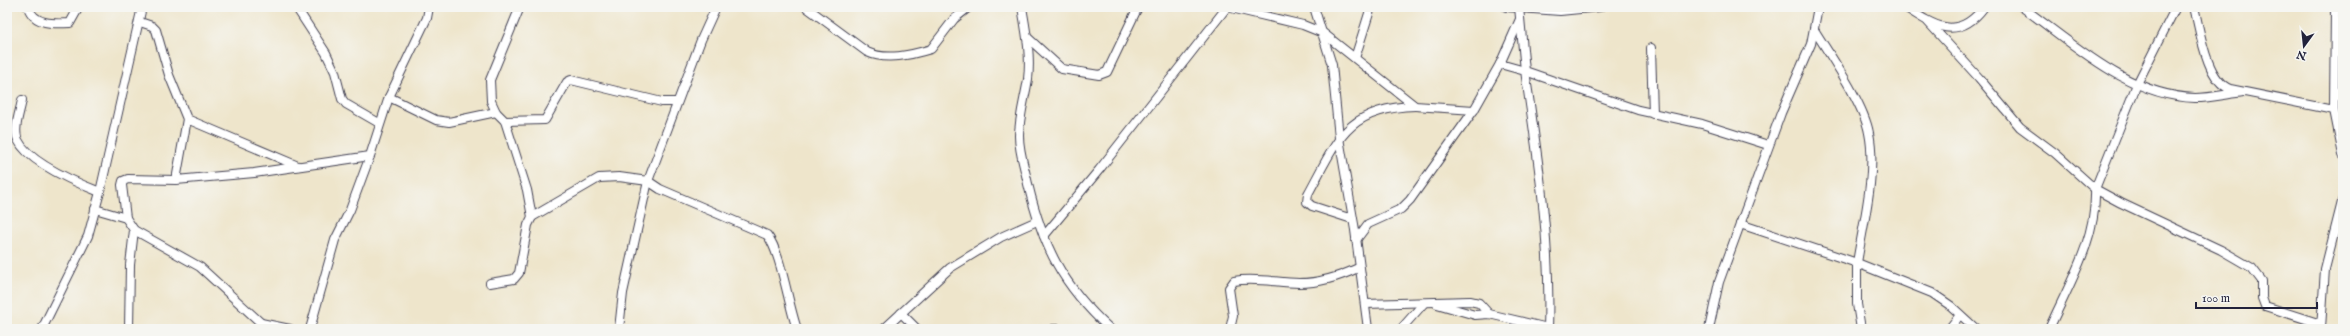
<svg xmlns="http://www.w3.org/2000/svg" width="2350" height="336" font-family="'IM FELL English',serif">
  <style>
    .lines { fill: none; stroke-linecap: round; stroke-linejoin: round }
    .minor-casing { stroke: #413f51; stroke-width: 10 }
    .minor { stroke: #fff; stroke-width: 8 }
  </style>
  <rect width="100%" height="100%" fill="#f6f6f2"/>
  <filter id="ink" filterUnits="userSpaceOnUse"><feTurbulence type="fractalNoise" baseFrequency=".025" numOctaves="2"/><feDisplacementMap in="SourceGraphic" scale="8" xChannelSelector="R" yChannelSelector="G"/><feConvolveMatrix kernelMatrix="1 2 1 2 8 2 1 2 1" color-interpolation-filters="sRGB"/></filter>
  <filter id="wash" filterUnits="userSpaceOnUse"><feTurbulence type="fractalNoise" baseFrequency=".012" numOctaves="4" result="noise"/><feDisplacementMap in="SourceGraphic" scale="16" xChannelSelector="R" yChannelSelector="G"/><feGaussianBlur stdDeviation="0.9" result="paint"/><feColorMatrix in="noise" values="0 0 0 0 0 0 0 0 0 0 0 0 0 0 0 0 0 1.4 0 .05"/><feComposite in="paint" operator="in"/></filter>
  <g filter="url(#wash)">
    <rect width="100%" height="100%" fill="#eee5cb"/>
  </g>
  <g filter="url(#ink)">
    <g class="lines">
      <g class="minor-casing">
        <g id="minor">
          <path d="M28 7C34 25 54 24 70 23L79 7"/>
          <path d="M296 7 326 53 335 72 342 99 346 104 379 123"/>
          <path d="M806 7 867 52C886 61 911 55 931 49L954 19 969 7"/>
          <path d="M1022 7C1026 31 1031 55 1028 79 1025 98 1019 117 1019 136 1019 152 1025 169 1028 184 1043 247 1062 285 1110 329"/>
          <path d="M1227 7 1303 25 1323 33 1415 106 1474 110"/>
          <path d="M1314 7 1332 65 1339 138 1355 230 1368 329"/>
          <path d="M1506 7 1560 11 1600 7"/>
          <path d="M1519 7 1525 71 1638 110 1702 124 1768 145"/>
          <path d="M1905 7C1934 26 1958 42 1984 7"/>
          <path d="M2022 7C2074 44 2128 96 2195 98 2211 98 2227 94 2243 92"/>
          <path d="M2194 7C2200 30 2206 80 2230 89L2334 110 2343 155"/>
          <path d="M140 22 152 26 156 30 169 75 187 119 176 180"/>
          <path d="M1928 22 1979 78 2020 127 2055 153 2095 189 2121 203 2221 250 2252 268 2262 281V298L2265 306 2321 324"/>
          <path d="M1815 31C1831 57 1864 104 1869 133 1877 172 1863 224 1857 263L1932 293 1951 306 1976 329"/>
          <path d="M1028 38 1062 69 1099 75 1107 72 1138 7"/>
          <path d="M1651 48 1653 114"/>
          <path d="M1355 58 1371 7"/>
          <path d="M1500 64 1525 71C1538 157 1551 242 1548 329"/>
          <path d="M389 97 436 120 449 122 496 112"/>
          <path d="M22 100C20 112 13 129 18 140 29 163 77 183 100 192"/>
          <path d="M2334 110 2335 7"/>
          <path d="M187 119 298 166"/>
          <path d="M505 121 545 120 567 82 571 80 662 102H677"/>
          <path d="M95 209 126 218 134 230 130 265 129 329"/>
          <path d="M532 217 599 178 619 177 648 181 660 189 767 235C781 252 788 304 797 329"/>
          <path d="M126 218 122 185 123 181 128 179 176 180 254 173 370 156"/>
          <path d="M1352 219 1312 206 1307 202 1308 194C1337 141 1346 108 1415 106"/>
          <path d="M1740 224 1857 263V304L1861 329"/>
          <path d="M134 230 200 267 261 323 263 329"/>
          <path d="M1044 236 1099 170 1227 7"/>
          <path d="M1356 240 1368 224 1401 209 1410 200 1474 110 1500 64 1520 19"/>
          <path d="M490 283 514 279 519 273 528 225 532 217 527 190 505 121 496 112 491 101 490 80 520 7"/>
          <path d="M1365 304 1470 301 1479 303 1489 314"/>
          <path d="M1437 304 1475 315 1489 314 1548 328"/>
          <path d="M901 313 917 329"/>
          <path d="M261 323 290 329"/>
          <path d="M2321 328 2325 269 2343 198"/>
          <path d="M42 329 88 236 100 192 142 7"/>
          <path d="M310 329 335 240 350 210 370 156 389 97 427 18 429 7"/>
          <path d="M619 329 623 293 648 181 701 40 716 7"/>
          <path d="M884 329 950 268 1001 237 1037 221"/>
          <path d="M1053 329H1063"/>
          <path d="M1230 329 1233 316 1229 288 1234 281C1256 277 1278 283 1299 283 1320 283 1339 277 1358 268"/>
          <path d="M1401 329 1424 303"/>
          <path d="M1709 329 1719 282 1781 113 1811 44 1818 7"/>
          <path d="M1949 329 1960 315"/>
          <path d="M2049 329C2069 284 2097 239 2095 189L2137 84 2176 7"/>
        </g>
      </g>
      <use href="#minor" class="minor"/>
    </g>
  </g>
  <rect width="2350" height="336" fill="none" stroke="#f6f6f2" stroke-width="24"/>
  <g transform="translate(2304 46) rotate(195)" stroke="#f6f6f2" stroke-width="3" paint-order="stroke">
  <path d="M0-3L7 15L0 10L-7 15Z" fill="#22223b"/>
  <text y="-6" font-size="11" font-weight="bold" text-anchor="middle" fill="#22223b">N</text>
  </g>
  <path d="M2196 302v6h121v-6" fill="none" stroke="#22223b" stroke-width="2"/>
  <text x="2202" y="302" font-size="12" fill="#22223b" stroke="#f6f6f2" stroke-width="3" paint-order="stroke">100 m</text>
</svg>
